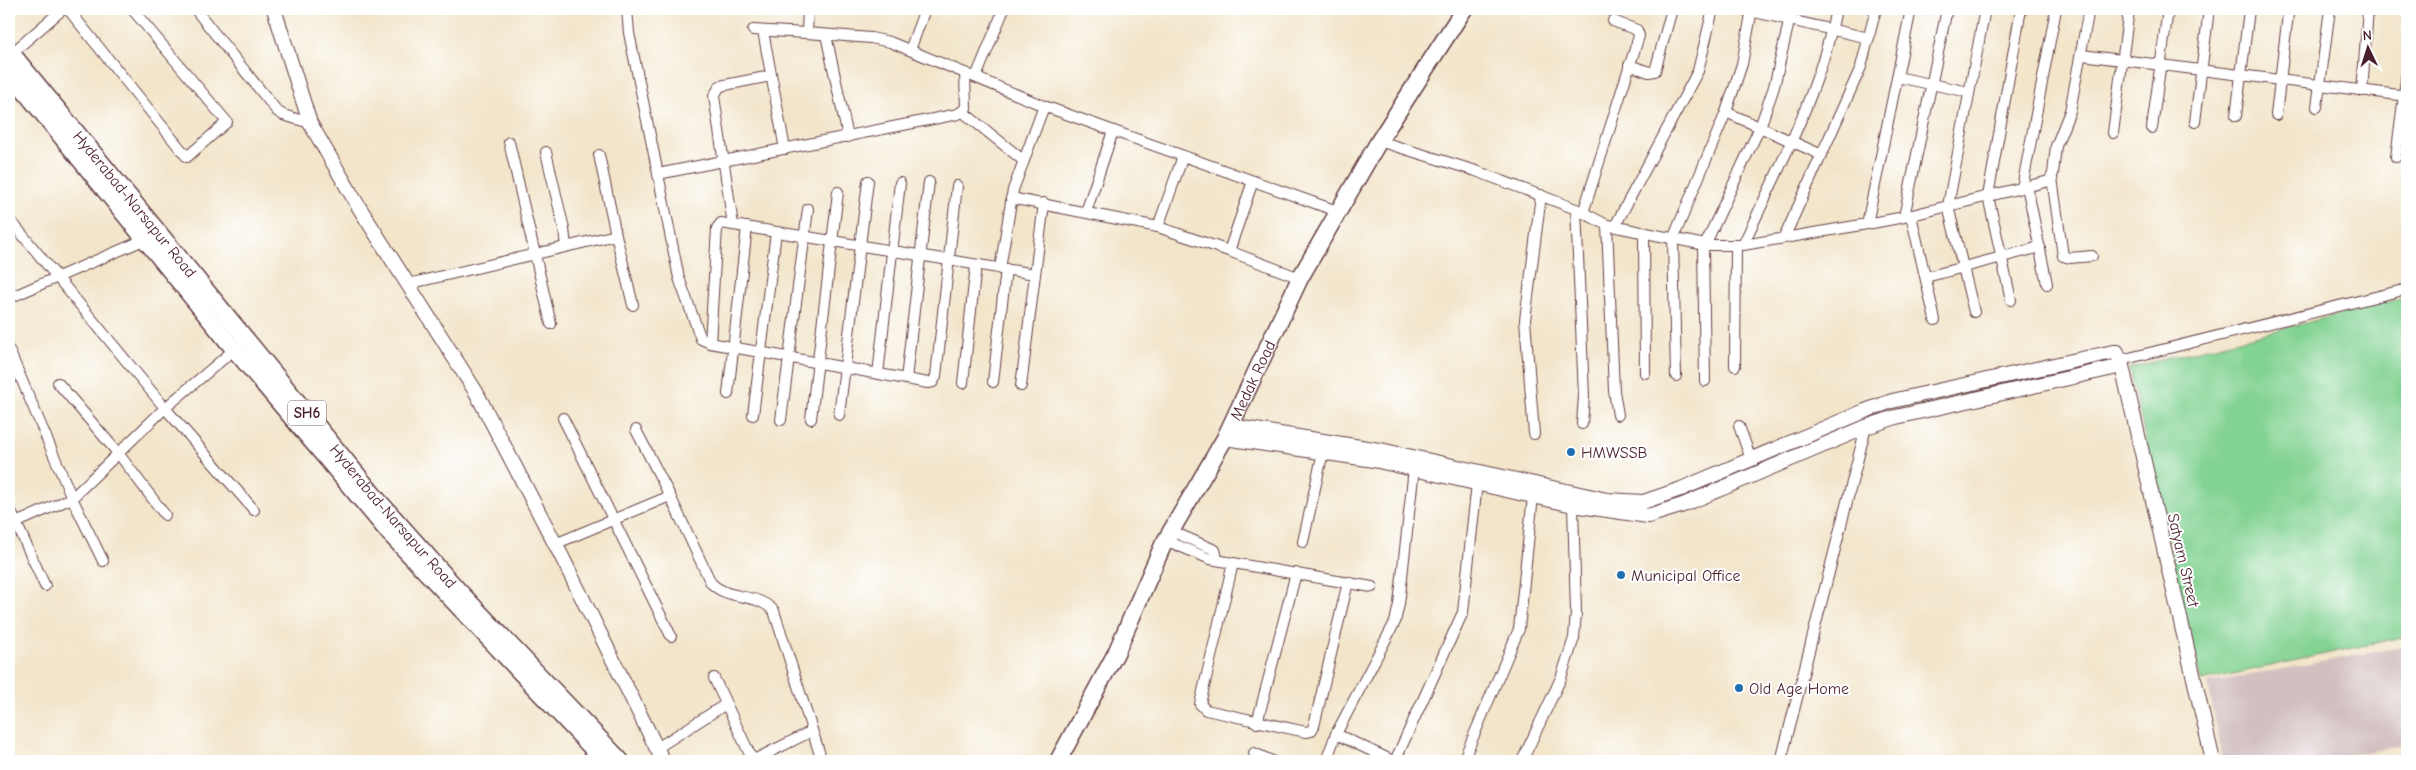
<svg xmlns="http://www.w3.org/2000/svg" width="2416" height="770" font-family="'Comic Neue',sans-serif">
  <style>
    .industrial { fill: #d2bfc0 }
    .green { fill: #83d393; stroke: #66795f }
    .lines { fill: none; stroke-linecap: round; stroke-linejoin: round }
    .street-casing { stroke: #633d43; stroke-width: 12 }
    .secondary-casing { stroke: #633d43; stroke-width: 16 }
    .primary-casing { stroke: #633d43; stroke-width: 19 }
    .street { stroke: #fff; stroke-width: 10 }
    .secondary { stroke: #fff; stroke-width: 14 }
    .primary { stroke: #fff; stroke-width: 16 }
    .poi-dot { fill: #1f6fb2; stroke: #fff; stroke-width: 2 }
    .labels { text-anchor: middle; stroke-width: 4; stroke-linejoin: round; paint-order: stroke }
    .shield { fill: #fff; stroke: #80626b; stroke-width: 1 }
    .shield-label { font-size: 15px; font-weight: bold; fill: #4a1f2b }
    .street-label { font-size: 16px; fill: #4a1f2b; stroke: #fff }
    .poi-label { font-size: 16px; fill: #4a1f2b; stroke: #fff; text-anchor: start }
  </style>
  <rect width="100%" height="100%" fill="#fff"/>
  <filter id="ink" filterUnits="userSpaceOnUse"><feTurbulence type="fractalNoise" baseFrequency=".02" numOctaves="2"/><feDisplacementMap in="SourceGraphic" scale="10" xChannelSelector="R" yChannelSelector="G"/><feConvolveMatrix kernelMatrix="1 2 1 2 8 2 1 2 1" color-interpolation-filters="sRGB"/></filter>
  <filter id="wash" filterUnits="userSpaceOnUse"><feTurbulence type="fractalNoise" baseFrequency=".0096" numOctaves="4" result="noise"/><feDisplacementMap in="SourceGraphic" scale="20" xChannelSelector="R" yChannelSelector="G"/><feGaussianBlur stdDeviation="1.12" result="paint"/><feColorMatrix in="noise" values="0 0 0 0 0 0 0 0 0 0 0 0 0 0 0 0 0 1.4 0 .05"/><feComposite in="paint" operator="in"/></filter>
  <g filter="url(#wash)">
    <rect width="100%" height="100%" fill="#f2e5ca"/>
    <path class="industrial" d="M2407 646V745L2317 761H2223L2208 683Z"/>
    <path class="green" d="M2407 297V636L2201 681 2129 368Z"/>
  </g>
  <g filter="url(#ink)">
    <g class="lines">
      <g class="street-casing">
        <g id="street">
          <path d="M68 9 187 157 227 122 132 9"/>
          <path d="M195 9 277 111 283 115 310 123"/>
          <path d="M627 9 629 33 658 174"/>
          <path d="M808 9 807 33 871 38 890 42 1044 106 1337 211"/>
          <path d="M1741 9 1869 38"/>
          <path d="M753 30 807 33"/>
          <path d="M763 31 785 149"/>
          <path d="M826 35 848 137"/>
          <path d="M910 50 925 9"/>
          <path d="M12 53 63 9"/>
          <path d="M2082 55 2407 96"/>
          <path d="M1629 65 1649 72 1655 71 1672 9"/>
          <path d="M976 77 1004 9"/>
          <path d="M1897 77 1969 92"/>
          <path d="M2362 91 2368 9"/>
          <path d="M2317 107 2330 9"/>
          <path d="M963 112 1024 161"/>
          <path d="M1726 112 1822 155"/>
          <path d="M2276 115 2288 14"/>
          <path d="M2236 116 2249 10"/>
          <path d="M2195 122 2209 9"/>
          <path d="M2152 128 2168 9"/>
          <path d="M2113 133 2129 9"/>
          <path d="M1379 141 1476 171 1576 209 1607 225 1705 245H1743L1867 224 1904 217 2049 181 2053 174 2056 146 2070 111 2089 9"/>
          <path d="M509 142 551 324"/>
          <path d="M546 152 564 229 566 247"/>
          <path d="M2396 157 2407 72"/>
          <path d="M2052 178 2063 256 2070 258 2092 256"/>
          <path d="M957 186 936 376 933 382 928 383 710 343 701 339 679 278 658 174 958 114 966 108 965 73"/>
          <path d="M2027 186 2047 284"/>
          <path d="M2022 188 2056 9"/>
          <path d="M1011 198 1158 227 1229 251 1300 278"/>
          <path d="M1576 209 1584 396 1582 424"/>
          <path d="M1086 212 1113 131"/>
          <path d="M1583 213 1639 36 1637 30 1613 21"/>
          <path d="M1911 215 1935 320"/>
          <path d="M1904 217 1947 9"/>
          <path d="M11 221 165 408 254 510"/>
          <path d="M1867 224 1911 9"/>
          <path d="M733 225 714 96 720 86 771 76"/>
          <path d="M1607 225 1614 391 1618 415"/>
          <path d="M1615 226 1698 71 1713 9"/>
          <path d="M1158 227 1183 156"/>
          <path d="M1644 233 1645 373"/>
          <path d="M616 235 633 305"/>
          <path d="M1784 238 1861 67 1876 9"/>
          <path d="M1703 244 1705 381"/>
          <path d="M1705 245 1760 127 1774 87 1792 9"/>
          <path d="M1743 245C1778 169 1820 92 1836 9"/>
          <path d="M1229 251 1253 181"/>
          <path d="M1000 269 1013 190 1044 106"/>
          <path d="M1926 277 2040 247"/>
          <path d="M408 284 616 235 599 155"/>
          <path d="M9 298 146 239"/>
          <path d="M2011 300 1988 196 2021 9"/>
          <path d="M1974 312 1948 206 1985 9"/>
          <path d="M710 343 717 228 721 223 1035 274"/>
          <path d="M9 350 72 498 103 561"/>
          <path d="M2121 360 2407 289"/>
          <path d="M1735 366 1736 245"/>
          <path d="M878 374 900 183"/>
          <path d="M1676 376 1673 239 1726 112 1742 64 1752 9"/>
          <path d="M906 379 929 182"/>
          <path d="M993 382 1006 269"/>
          <path d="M58 383 118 453 165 515"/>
          <path d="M963 383 976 265"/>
          <path d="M1021 386 1044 203"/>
          <path d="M728 394 747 227"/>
          <path d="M753 415 776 232"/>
          <path d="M839 415 868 181"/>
          <path d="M563 418 671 636"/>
          <path d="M811 419 838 192"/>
          <path d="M781 420 808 209"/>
          <path d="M1739 426 1751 459"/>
          <path d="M636 430 670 496 711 583C730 602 755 591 774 611L822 761"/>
          <path d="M1534 434 1525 320 1541 195"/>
          <path d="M9 507 45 586"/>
          <path d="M9 526 72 498 165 408 235 349"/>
          <path d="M1171 531 1215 550 1217 558"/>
          <path d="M1165 540 1210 559 1372 587"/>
          <path d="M1303 542 1323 452"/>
          <path d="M555 544 670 496"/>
          <path d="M1233 563 1200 704 1206 710 1306 732 1311 731 1314 726 1348 582"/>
          <path d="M714 678 753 761"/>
          <path d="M1257 723 1296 573"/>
          <path d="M1336 734 1393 761"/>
          <path d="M657 748 726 704"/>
          <path d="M1254 753 1272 761"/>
          <path d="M752 761 812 731"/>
          <path d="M1326 761 1336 734 1395 622 1399 604 1414 468"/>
          <path d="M1395 761 1463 612 1477 483"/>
          <path d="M1463 761 1519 629 1533 496"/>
          <path d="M1522 761 1561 678 1574 638 1576 612 1573 505"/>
          <path d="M1781 761 1866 427"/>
        </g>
      </g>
      <g class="secondary-casing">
        <g id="secondary">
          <path d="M274 9 310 123 357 204 476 392 561 555 663 761"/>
          <path d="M2122 366 2213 761"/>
          <path d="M1225 438 1374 460 1573 505 1648 516 1683 505 1866 427 1896 417 2122 366 2117 352H2113L1892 401 1865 411 1681 489 1643 502 1607 500 1385 451 1231 426"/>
        </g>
      </g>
      <g class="primary-casing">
        <g id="primary">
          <path id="s1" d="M9 50 378 500 458 590 621 761"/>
          <path d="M9 72 228 342 390 534 604 761"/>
          <path id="s2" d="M1058 761 1116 653 1163 545 1225 438 1300 278 1379 141 1464 9"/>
        </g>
      </g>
      <use href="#street" class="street"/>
      <use href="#secondary" class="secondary"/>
      <use href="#primary" class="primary"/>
    </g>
  </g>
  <g class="poi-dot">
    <circle cx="1571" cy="452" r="5"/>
    <circle cx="1621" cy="575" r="5"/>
    <circle cx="1739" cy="688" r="5"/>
  </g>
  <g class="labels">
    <rect class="shield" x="288" y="400.5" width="38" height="25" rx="4"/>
    <g class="shield-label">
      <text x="307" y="418">SH6</text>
    </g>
    <g class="street-label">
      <text dy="6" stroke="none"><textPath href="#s1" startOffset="199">Hyderabad-Narsapur Road</textPath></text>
      <text dy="6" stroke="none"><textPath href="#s2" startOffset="428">Medak Road</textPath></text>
      <text dy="6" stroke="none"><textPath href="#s1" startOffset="604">Hyderabad-Narsapur Road</textPath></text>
      <text transform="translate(2184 560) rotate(77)" y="6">Satyam Street</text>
    </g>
    <g class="poi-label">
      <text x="1581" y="458">HMWSSB</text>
      <text x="1631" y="581">Municipal Office</text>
      <text x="1749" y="694">Old Age Home</text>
    </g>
  </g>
  <rect width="2416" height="770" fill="none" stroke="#fff" stroke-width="30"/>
  <g transform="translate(2368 48) rotate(356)" stroke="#ffffff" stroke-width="4" paint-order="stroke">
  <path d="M0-4L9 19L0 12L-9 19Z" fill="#4a1f2b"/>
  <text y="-8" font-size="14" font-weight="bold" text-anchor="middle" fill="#4a1f2b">N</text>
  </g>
</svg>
